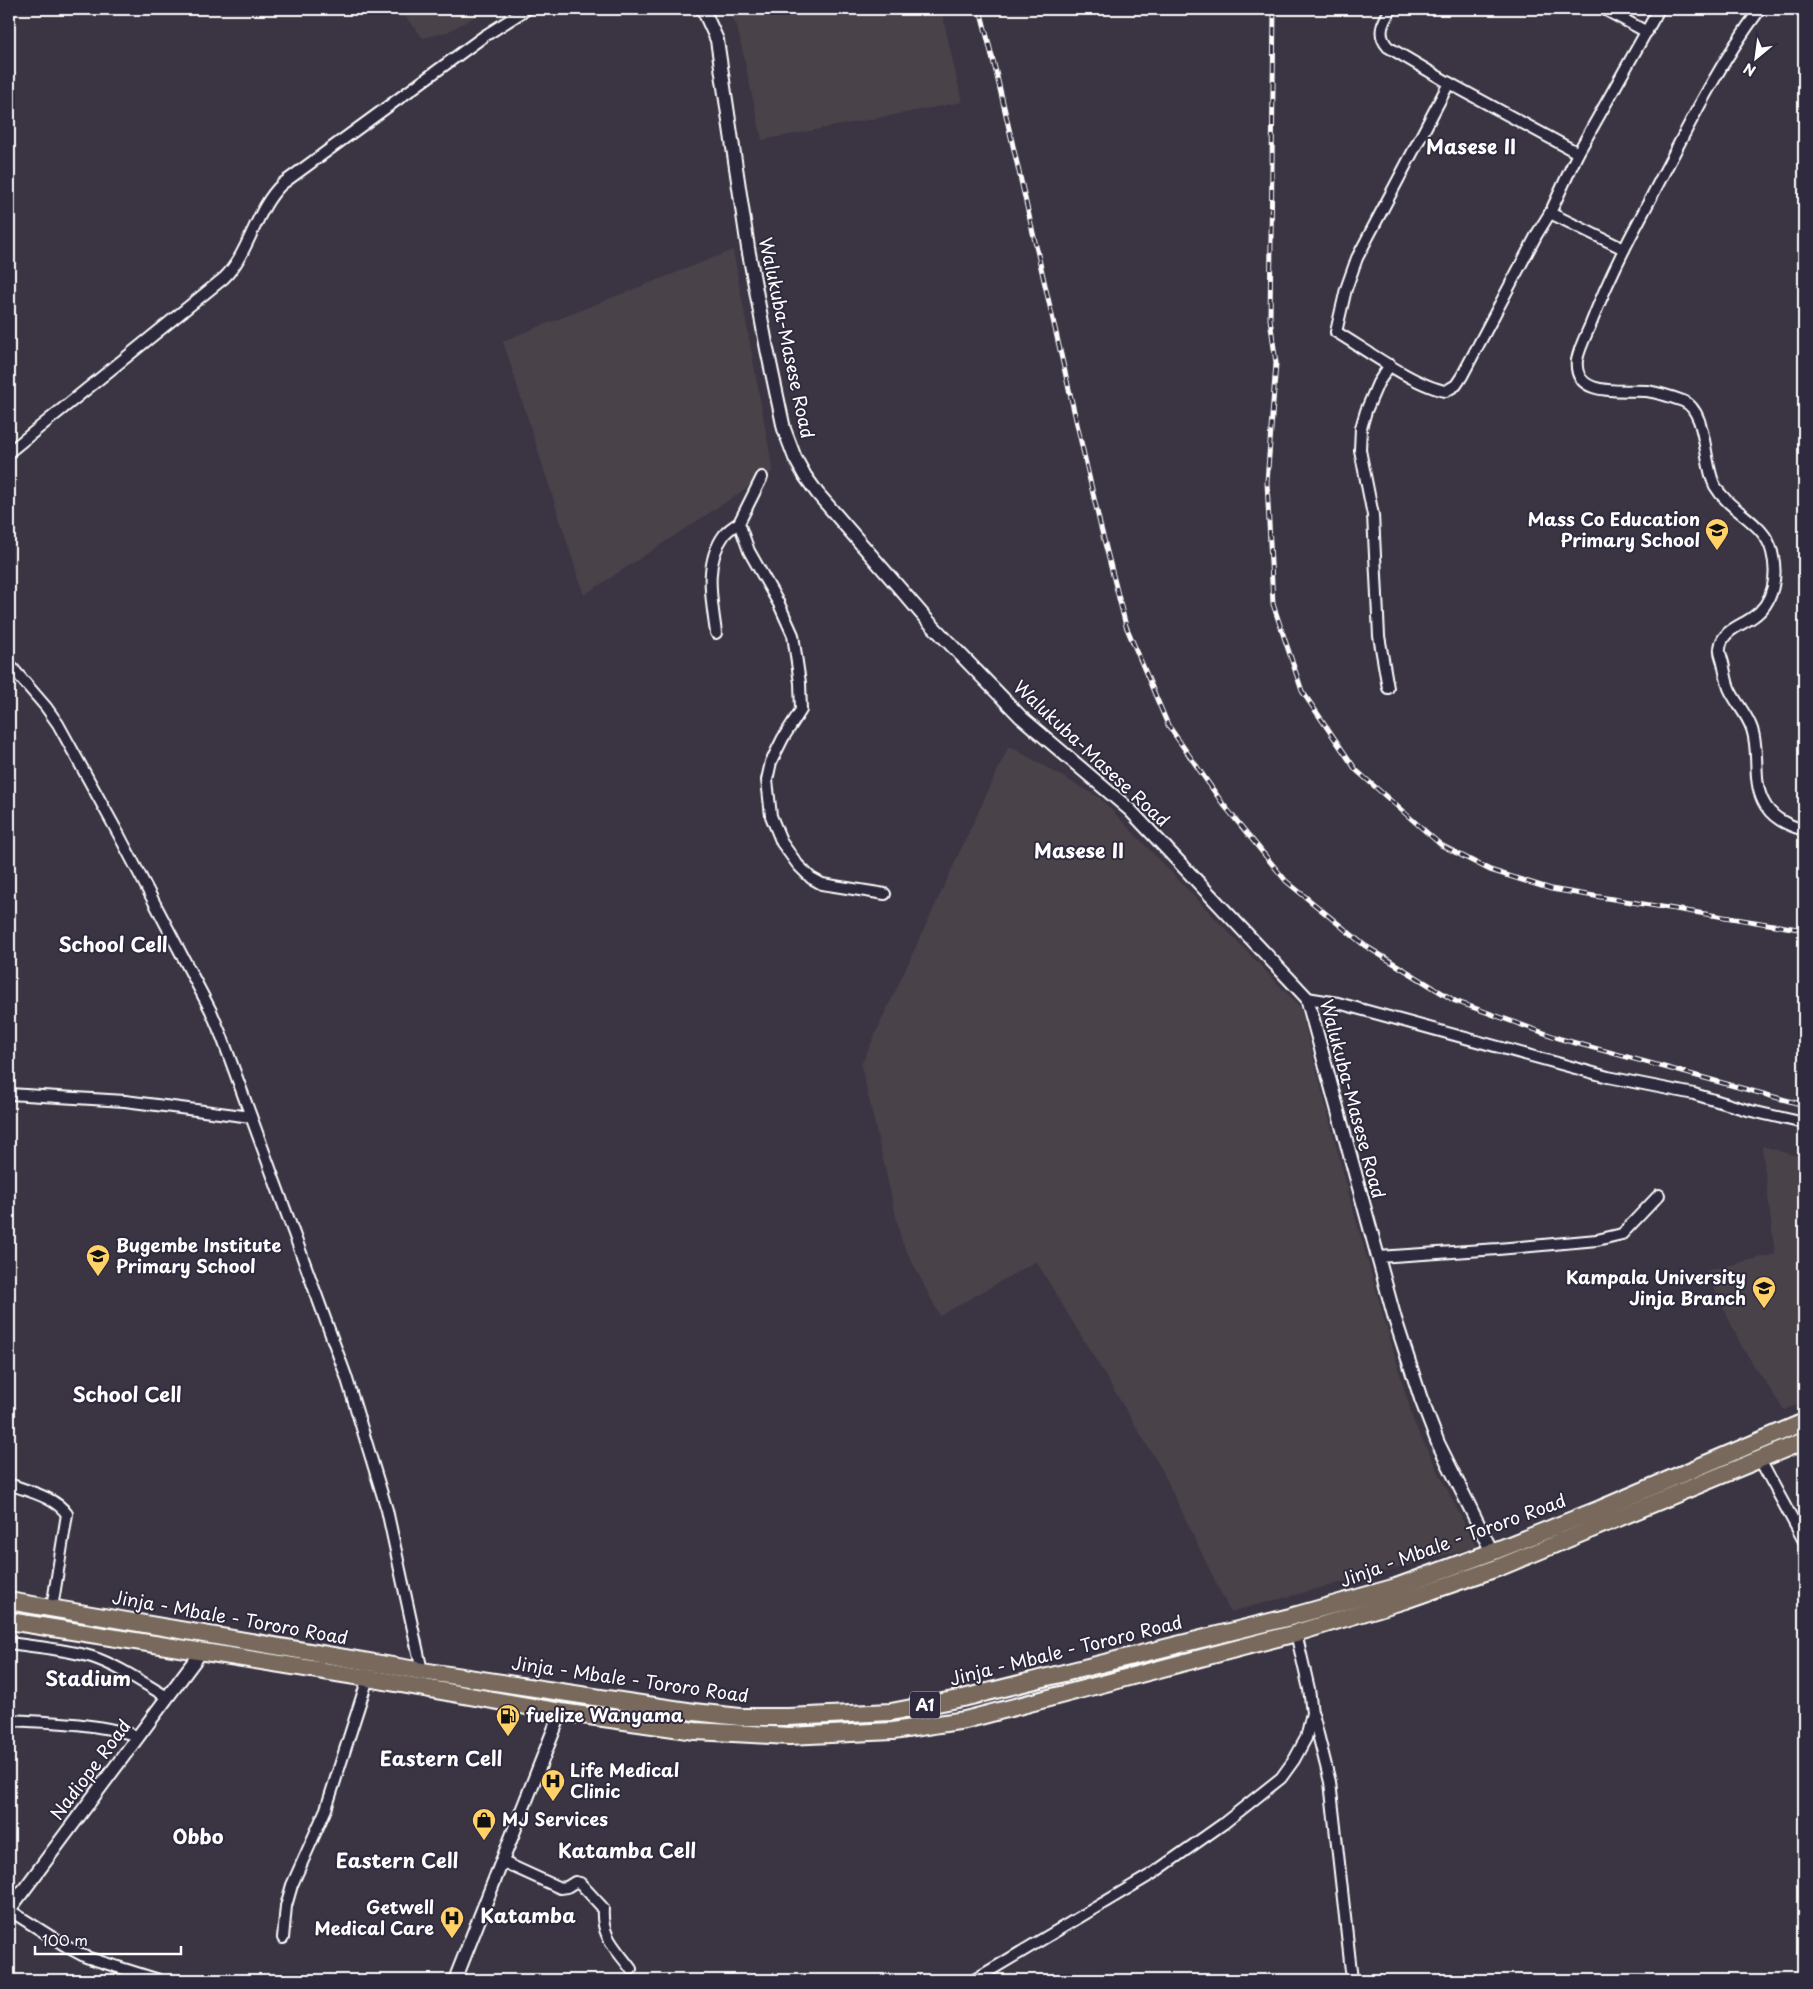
<svg xmlns="http://www.w3.org/2000/svg" width="1813" height="1989" font-family="'Playpen Sans',sans-serif">
  <style>
    .built { fill: #4a424a }
    .lines { fill: none; stroke-linecap: round; stroke-linejoin: round }
    .minor-casing { stroke: #fff; stroke-width: 14 }
    .tertiary-casing { stroke: #fff; stroke-width: 16 }
    .trunk-casing { stroke: #fff; stroke-width: 20 }
    .minor { stroke: #2f2a3d; stroke-width: 10 }
    .tertiary { stroke: #2f2a3d; stroke-width: 12 }
    .trunk { stroke: #78695c; stroke-width: 16 }
    .rail-casing { stroke: #fff; stroke-width: 5 }
    .rail { stroke: #2f2a3d; stroke-width: 3; stroke-dasharray: 9; stroke-linecap: butt }
    .labels { text-anchor: middle; stroke-width: 4; stroke-linejoin: round; paint-order: stroke }
    .shield { fill: #2f2a3d; stroke: #c1bfc5; stroke-width: 1 }
    .shield-label { font-size: 16px; font-weight: bold; fill: #fff }
    .street-label { font-size: 18px; fill: #fff; stroke: #2f2a3d }
    .poi-label { font-size: 18px; font-weight: bold; fill: #fff; stroke: #2f2a3d; text-anchor: start }
    .quarter-label { font-size: 20px; font-weight: bold; fill: #fff; stroke: #2f2a3d }
  </style>
  <rect width="100%" height="100%" fill="#3b3543"/>
  <filter id="ink" filterUnits="userSpaceOnUse"><feTurbulence type="fractalNoise" baseFrequency=".02" numOctaves="2"/><feDisplacementMap in="SourceGraphic" scale="10" xChannelSelector="R" yChannelSelector="G"/><feConvolveMatrix kernelMatrix="1 2 1 2 8 2 1 2 1" color-interpolation-filters="sRGB"/></filter>
  <g filter="url(#ink)">
    <g class="built">
      <path d="M399 9H489L447 32 423 38Z"/>
      <path d="M728 9H941L962 102 762 140 737 26Z"/>
      <path d="M733 250 773 471 584 595 503 341Z"/>
      <path d="M1009 746 1100 798 1300 1007 1352 1206 1414 1423 1476 1547 1230 1612 1161 1468 1036 1261 940 1316 902 1242 861 1065Z"/>
      <path d="M1762 1146 1804 1158V1402L1784 1410 1742 1347 1706 1271 1775 1254Z"/>
    </g>
    <g class="lines">
      <g class="minor-casing">
        <g id="minor">
          <path d="M1391 9C1383 22 1376 34 1388 47L1449 83 1578 153"/>
          <path d="M1604 9 1647 32"/>
          <path d="M1760 9C1713 72 1680 143 1643 213 1623 250 1605 287 1590 326 1585 337 1579 349 1577 360 1573 399 1624 389 1647 391 1659 393 1672 397 1683 401 1708 411 1703 464 1715 486 1730 512 1765 522 1772 552 1778 575 1774 603 1753 617 1741 626 1722 630 1720 648 1719 653 1722 658 1723 663 1725 671 1726 680 1729 688 1735 702 1747 714 1752 729 1760 752 1752 779 1763 801 1771 818 1787 825 1804 830"/>
          <path d="M1449 83 1357 258 1346 289 1336 332C1365 349 1415 386 1446 391L1456 385 1462 376 1537 234 1550 213 1578 153 1659 9"/>
          <path d="M1550 213 1624 249"/>
          <path d="M9 452 224 278C250 252 255 210 282 184L483 37 527 9"/>
          <path d="M762 477 739 523 749 551 779 604 793 635 800 683 801 710 783 738 771 762 767 780 771 816 782 843 798 865 811 878 822 884 885 894"/>
          <path d="M716 633C712 601 703 564 724 535 728 530 734 526 739 523"/>
          <path d="M9 664 46 707 58 724 119 835 211 1011 222 1037 346 1376 387 1510 422 1671"/>
          <path d="M1388 688 1379 636 1373 515 1360 450 1361 428 1366 411 1378 383 1390 365"/>
          <path d="M1307 998 1338 1003 1608 1077 1694 1094 1747 1110 1804 1123"/>
          <path d="M9 1094 125 1101 251 1117"/>
          <path d="M1378 1257 1498 1249 1597 1240 1622 1234 1659 1195"/>
          <path d="M1760 1460 1804 1541"/>
          <path d="M9 1484C28 1491 55 1497 67 1514L52 1608"/>
          <path d="M9 1643C36 1647 66 1649 92 1657 119 1666 143 1683 167 1697"/>
          <path d="M1313 1714 1330 1782 1352 1980"/>
          <path d="M9 1720C53 1722 95 1723 138 1736"/>
          <path d="M501 1861 560 1888 567 1887 575 1882 580 1883 603 1908C601 1937 615 1947 631 1969"/>
          <path d="M9 1910 69 1948 86 1957 159 1980"/>
          <path d="M283 1938 286 1906 292 1885 326 1809 368 1678"/>
          <path d="M974 1980 1152 1874 1223 1824 1281 1778 1294 1760 1306 1738 1312 1713 1309 1689 1296 1633"/>
        </g>
      </g>
      <g class="tertiary-casing">
        <g id="tertiary">
          <path d="M703 9 717 40 748 248 767 349 784 429 795 458 805 476 818 494 928 621 1021 717 1130 810 1307 998 1395 1319 1421 1399 1438 1443 1492 1552"/>
          <path d="M9 1910 201 1652"/>
          <path d="M455 1980 561 1712"/>
        </g>
      </g>
      <g class="trunk-casing">
        <g id="trunk">
          <path d="M9 1601 422 1671 694 1712 740 1717H788L891 1712 963 1698 1290 1617 1396 1587 1492 1552 1600 1509 1804 1422"/>
          <path d="M9 1621 368 1678 561 1712 695 1731 789 1736 893 1731 965 1720 1296 1633 1405 1600 1500 1567 1804 1441"/>
        </g>
      </g>
      <use href="#minor" class="minor"/>
      <use href="#tertiary" class="tertiary"/>
      <use href="#trunk" class="trunk"/>
      <g class="rail-casing">
        <g id="rail">
          <path d="M980 9 996 72 1100 524 1126 626 1168 725 1223 804 1286 881 1364 945 1455 1001 1561 1039 1804 1105"/>
          <path d="M1274 9 1270 319 1276 363 1267 482 1273 604 1302 691 1356 770 1441 845 1490 870 1551 889 1804 930"/>
        </g>
      </g>
      <use href="#rail" class="rail"/>
    </g>
  </g>
  <defs>
    <g id="school-pin" transform="scale(1.25)"><path d="M0 17L-7.5 6A9.5 9.5 0 1 1 7.5 6Z" fill="#ffd166" stroke="#2f2a3d"/><path d="M0-5L7-2L0 1L-7-2ZM-4 1L0 2.5L4 1V4Q0 6-4 4Z" fill="#111"/></g>
    <g id="university-pin" transform="scale(1.25)"><path d="M0 17L-7.5 6A9.5 9.5 0 1 1 7.5 6Z" fill="#ffd166" stroke="#2f2a3d"/><path d="M0-5L7-2L0 1L-7-2ZM-4 1L0 2.5L4 1V4Q0 6-4 4Z" fill="#111"/></g>
    <g id="fuel-pin" transform="scale(1.25)"><path d="M0 17L-7.5 6A9.5 9.5 0 1 1 7.5 6Z" fill="#ffd166" stroke="#2f2a3d"/><path d="M-5.5-6h7V0h2V4h1.3V-2.5L3-4.5l.8-.8L6-3V5H2.5V1h-1V6h-7ZM-4.2-4.7v3.2H.2V-4.7Z" fill="#111"/></g>
    <g id="hospital-pin" transform="scale(1.25)"><path d="M0 17L-7.5 6A9.5 9.5 0 1 1 7.5 6Z" fill="#ffd166" stroke="#2f2a3d"/><path d="M-5-5h3v3.5h4V-5h3V5h-3V1.5h-4V5h-3Z" fill="#111"/></g>
    <g id="shop-pin" transform="scale(1.25)"><path d="M0 17L-7.5 6A9.5 9.5 0 1 1 7.5 6Z" fill="#ffd166" stroke="#2f2a3d"/><path d="M-5-2.5h2.3a2.7 3.5 0 0 1 5.4 0H5L5.5 6h-11ZM-1.5-2.5h3a1.5 2.3 0 0 0-3 0Z" fill="#111"/></g>
  </defs>
  <g fill-rule="evenodd">
    <use href="#school-pin" x="1717" y="530"/>
    <use href="#school-pin" x="98" y="1256"/>
    <use href="#university-pin" x="1764" y="1288"/>
    <use href="#fuel-pin" x="508" y="1716"/>
    <use href="#hospital-pin" x="553" y="1781"/>
    <use href="#shop-pin" x="484" y="1820"/>
    <use href="#hospital-pin" x="452" y="1918"/>
  </g>
  <g class="labels">
    <rect class="shield" x="910" y="1691.5" width="30" height="27" rx="4"/>
    <g class="shield-label">
      <text x="925" y="1711">A1</text>
    </g>
    <g class="street-label">
      <text transform="translate(786 338) rotate(78)" y="6">Walukuba-Masese Road</text>
      <text transform="translate(1091 754) rotate(43)" y="6">Walukuba-Masese Road</text>
      <text transform="translate(1352 1099) rotate(75)" y="6">Walukuba-Masese Road</text>
      <text transform="translate(1453 1541) rotate(-20)" y="6">Jinja - Mbale - Tororo Road</text>
      <text transform="translate(230 1618) rotate(10)" y="6">Jinja - Mbale - Tororo Road</text>
      <text transform="translate(1066 1651) rotate(-14)" y="6">Jinja - Mbale - Tororo Road</text>
      <text transform="translate(630 1680) rotate(8)" y="6">Jinja - Mbale - Tororo Road</text>
      <text transform="translate(91 1770) rotate(-53)" y="6">Nadiope Road</text>
    </g>
    <g class="poi-label">
      <text x="1700" y="526" text-anchor="end">Mass Co Education<tspan x="1700" dy="21">Primary School</tspan></text>
      <text x="116" y="1252">Bugembe Institute<tspan x="116" dy="21">Primary School</tspan></text>
      <text x="1746" y="1284" text-anchor="end">Kampala University<tspan x="1746" dy="21">Jinja Branch</tspan></text>
      <text x="526" y="1722">fuelize Wanyama</text>
      <text x="570" y="1777">Life Medical<tspan x="570" dy="21">Clinic</tspan></text>
      <text x="502" y="1826">MJ Services</text>
      <text x="434" y="1914" text-anchor="end">Getwell<tspan x="434" dy="21">Medical Care</tspan></text>
    </g>
    <g class="quarter-label">
      <text x="1471" y="154">Masese II</text>
      <text x="1079" y="858">Masese II</text>
      <text x="113" y="952">School Cell</text>
      <text x="127" y="1402">School Cell</text>
      <text x="88" y="1686">Stadium</text>
      <text x="441" y="1766">Eastern Cell</text>
      <text x="198" y="1844">Obbo</text>
      <text x="627" y="1858">Katamba Cell</text>
      <text x="397" y="1868">Eastern Cell</text>
      <text x="528" y="1923">Katamba</text>
    </g>
  </g>
  <rect width="1813" height="1989" fill="none" stroke="#2f2a3d" stroke-width="30"/>
  <rect x="15" y="15" width="1783" height="1959" fill="none" stroke="#fff" stroke-width="2" filter="url(#ink)"/>
  <g transform="translate(1756 58) rotate(209)" stroke="#2f2a3d" stroke-width="4" paint-order="stroke">
  <path d="M0-4L9 19L0 12L-9 19Z" fill="#ffffff"/>
  <text y="-8" font-size="14" font-weight="bold" text-anchor="middle" fill="#ffffff">N</text>
  </g>
  <path d="M35 1946v8h146v-8" fill="none" stroke="#ffffff" stroke-width="2.5"/>
  <text x="42" y="1946" font-size="15" fill="#ffffff" stroke="#2f2a3d" stroke-width="4" paint-order="stroke">100 m</text>
</svg>
